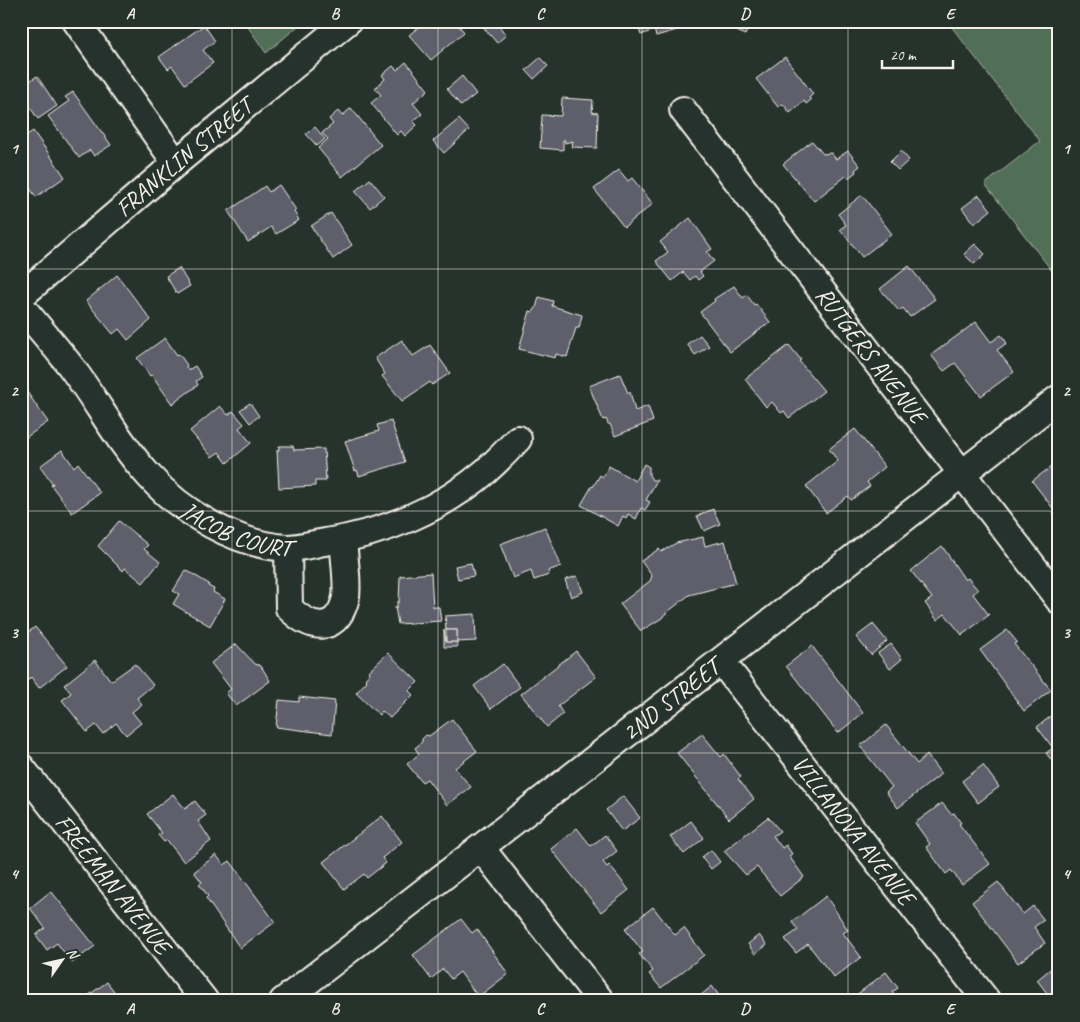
<svg xmlns="http://www.w3.org/2000/svg" width="1080" height="1022" font-family="Caveat,sans-serif">
  <style>
    .green { fill: #516e56; stroke: #a2b09f }
    .building { fill: #5f5f6c; stroke: #f4f1e8 }
    .lines { fill: none; stroke-linecap: round; stroke-linejoin: round }
    .minor-casing { stroke: #f4f1e8; stroke-width: 30 }
    .minor { stroke: #26332d; stroke-width: 26 }
    .grid { fill: none; stroke: #f4f1e8; stroke-width: 1; stroke-opacity: 0.55 }
    .labels { text-anchor: middle; stroke-width: 5; stroke-linejoin: round; paint-order: stroke }
    .street-label { font-size: 24px; fill: #f4f1e8; stroke: #26332d }
    .neatline { fill: none; stroke: #f4f1e8; stroke-width: 2 }
    .grid-label { font-size: 16px; text-anchor: middle; font-weight: bold; fill: #f4f1e8 }
  </style>
  <rect width="100%" height="100%" fill="#26332d"/>
  <filter id="ink" filterUnits="userSpaceOnUse"><feTurbulence type="fractalNoise" baseFrequency=".02" numOctaves="2"/><feDisplacementMap in="SourceGraphic" scale="10" xChannelSelector="R" yChannelSelector="G"/><feConvolveMatrix kernelMatrix="1 2 1 2 8 2 1 2 1" color-interpolation-filters="sRGB"/></filter>
  <g filter="url(#ink)">
    <g class="green">
      <path d="M244 21H304L266 53Z"/>
      <path d="M947 21H1059V280L985 184 1040 141Z"/>
    </g>
    <g class="building">
      <path d="M426 21H455L464 32 431 60 409 35Z"/>
      <path d="M478 21H504L499 26 506 35 497 43Z"/>
      <path d="M636 21H682L684 28 656 36 654 30 641 35Z"/>
      <path d="M717 21H752L745 35Z"/>
      <path d="M204 25 215 41 203 50 213 63 185 84 172 66 168 69 159 57Z"/>
      <path d="M785 57 813 94 809 98 811 100 806 104 804 101 790 113 783 104 778 107 756 79Z"/>
      <path d="M540 58 548 66 534 79 526 70Z"/>
      <path d="M406 62 428 90 413 103 422 114 413 121 417 125 405 136 401 131 397 135 371 103 381 95 375 88 385 79 382 75 393 66 397 70Z"/>
      <path d="M37 76 57 106 38 119 21 94V87Z"/>
      <path d="M462 76 476 94 461 106 447 89Z"/>
      <path d="M73 92 111 145 94 156 90 150 79 158 48 116 69 101 65 97Z"/>
      <path d="M562 98 593 100 592 112 598 113 597 148 572 147 573 141 565 143V140H563V150L540 148 542 115 561 116Z"/>
      <path d="M351 108 381 145 342 177 318 148 328 139 322 133 333 124 329 119 338 111 342 116Z"/>
      <path d="M459 119 469 130 444 153 433 141Z"/>
      <path d="M315 127 325 139 317 146 306 134Z"/>
      <path d="M24 131 27 135 33 131 65 177 36 197 21 176V134Z"/>
      <path d="M812 141 823 154 831 153 836 159 848 151 860 166 855 170 856 172 848 178 846 176 814 201 783 164Z"/>
      <path d="M901 151 909 160 898 170 890 162Z"/>
      <path d="M619 170 628 181 632 178 653 204 624 227 594 189Z"/>
      <path d="M370 179 384 196 370 208 355 191Z"/>
      <path d="M279 185 296 210 294 212 299 220 276 234 271 227 248 242 228 211 265 186 269 192Z"/>
      <path d="M862 195 892 234 862 257 840 229 846 225 838 214Z"/>
      <path d="M979 195 991 210 974 224 962 208Z"/>
      <path d="M331 213 352 245 333 259 311 226Z"/>
      <path d="M690 218 712 249 707 252 714 261 700 272 703 276 698 280 695 276 690 280 683 272 672 281 656 261 668 252 660 242Z"/>
      <path d="M975 244 985 254 974 264 964 254Z"/>
      <path d="M909 266 935 299 910 317 903 308 899 311 880 289Z"/>
      <path d="M179 268 190 286 177 294 166 276Z"/>
      <path d="M117 275 151 320 128 340 119 329 113 334 86 301Z"/>
      <path d="M734 286 743 298 747 295 754 305 756 304 770 322 730 352 700 312 715 301 714 299Z"/>
      <path d="M539 297 553 301 552 306 582 315 579 328H576L567 357 556 354 555 358 519 349 530 311 533 312 536 308Z"/>
      <path d="M976 322 991 342 1001 335 1007 343 997 350 1014 372 981 396 955 363 944 371 931 355Z"/>
      <path d="M700 335 709 346 695 355 687 344Z"/>
      <path d="M165 338 177 355 179 354 187 365 186 367 188 370 195 366 202 377 196 381 198 385 172 404 152 375 150 376 137 358Z"/>
      <path d="M402 340 413 356 430 345 450 373 432 385 430 382 402 401 382 376 385 374 375 358Z"/>
      <path d="M789 345 801 360 799 361 824 391 789 418 784 411 781 413 772 402 766 407 745 379Z"/>
      <path d="M620 374 628 393 630 392 635 411 648 406 653 421 615 436 610 424H608L606 419 603 420 589 386Z"/>
      <path d="M27 392 48 422 21 441V395Z"/>
      <path d="M250 403 259 416 250 423 240 410Z"/>
      <path d="M220 406 228 415 233 411 244 424 239 428 251 443 227 463 219 452 212 457 190 431Z"/>
      <path d="M391 421 405 462 359 476 357 470 355 471 345 441 379 431 377 425Z"/>
      <path d="M855 429 885 467 867 482 870 486 851 500 848 496 826 513 806 486 838 461 829 449Z"/>
      <path d="M279 446H293L294 450 324 449 326 481H315V486L279 488 277 450H279Z"/>
      <path d="M62 450 74 467 78 463 100 493 72 513 51 485 53 484 40 466Z"/>
      <path d="M1059 461V521L1053 513 1055 511 1032 481Z"/>
      <path d="M644 464 649 467V475L652 480H657L646 500 650 502 645 510 641 508 636 519 628 514 626 518 623 516 618 526 581 505 592 486 593 487 600 475 603 477 609 466 635 481Z"/>
      <path d="M713 509 720 524 704 531 697 516Z"/>
      <path d="M119 521 148 545 144 549 160 562 143 583 125 568 123 571 98 546Z"/>
      <path d="M545 527 561 566 548 571 549 575 534 580 531 571 513 578 500 544Z"/>
      <path d="M703 537 705 546 725 541 736 583 689 595 664 615 662 618 641 631 620 604 650 581 652 576 641 561 659 549 661 552 676 543Z"/>
      <path d="M942 546 965 580 968 578 978 590 973 594 989 615 962 635 945 614 937 620 925 603 932 598 911 571Z"/>
      <path d="M471 563 474 576 458 579 455 566Z"/>
      <path d="M186 570 209 584 208 586 214 589 213 592 225 599 210 626 173 604 179 594 173 591Z"/>
      <path d="M431 573 433 607H439L441 621 398 624 395 607H397V602H399L400 576Z"/>
      <path d="M577 576 583 592 571 597 565 580Z"/>
      <path d="M475 614 476 641 457 642V630H446L445 616Z"/>
      <path d="M873 624 887 641 871 655 856 637Z"/>
      <path d="M35 627 67 666 39 688 31 677 27 681 21 669V638Z"/>
      <path d="M444 630 446 642H457V647H444Z"/>
      <rect x="446" y="630" width="11" height="12"/>
      <path d="M1007 630 1017 642 1014 644 1051 690 1024 711 980 650Z"/>
      <path d="M236 644 255 664 261 666 270 681 236 706 226 693 231 689 211 663Z"/>
      <path d="M891 644 902 659 890 669 878 653Z"/>
      <path d="M812 646 863 713 838 733 786 666Z"/>
      <path d="M576 651 596 677 558 706 563 714 547 727 521 694Z"/>
      <path d="M388 653 418 682 409 691 413 695 390 718 382 711 379 715 356 693 367 681 365 679 370 673 369 671Z"/>
      <path d="M95 660 111 681 135 664 153 685 137 698 142 704 132 712 141 723 126 735 116 723 103 734 96 725 87 732 62 700 71 693 64 685Z"/>
      <path d="M503 664 520 687 491 709 474 686Z"/>
      <path d="M299 697 335 701 332 734 276 727 279 700 299 702Z"/>
      <path d="M1059 710V770L1046 753 1053 748 1037 727Z"/>
      <path d="M452 719 477 751 455 768 471 787 447 805 427 779 422 782 407 764 419 754 415 748 422 742V739L426 735 429 736Z"/>
      <path d="M886 725 917 764 927 755 941 774 898 808 886 792 892 787 860 746Z"/>
      <path d="M702 734 721 757 724 754 741 777 738 779 754 799 729 819 677 753Z"/>
      <path d="M983 765 999 787 978 803 962 781Z"/>
      <path d="M173 794 185 809 195 801 206 815 198 821 211 841 184 862 167 840 164 842 158 835 162 833 147 814Z"/>
      <path d="M623 796 640 818 622 831 606 810Z"/>
      <path d="M942 803 951 814 954 813 961 823 959 824 990 864 962 885 951 870 946 874 926 847 930 844 915 823Z"/>
      <path d="M382 816 402 842 382 858 386 863 367 878 364 874 344 889 323 862Z"/>
      <path d="M768 817 780 831 773 836 782 848 786 845 792 854 789 856 804 877 780 896 757 867 746 875 724 851Z"/>
      <path d="M691 821 704 838 684 854 670 837Z"/>
      <path d="M577 828 591 846 605 835 617 851 603 862 607 867 609 865 629 890 601 912 551 849Z"/>
      <path d="M711 850 720 862 711 869 702 857Z"/>
      <path d="M216 855 224 865 230 861 275 922 240 948 206 898 208 896 199 884 202 882 194 872Z"/>
      <path d="M998 882 1023 914 1033 906 1044 920 1034 927 1045 943 1018 963 972 902Z"/>
      <path d="M51 891 95 946 72 963 57 943 47 950 36 935 45 928 30 908Z"/>
      <path d="M826 896 848 930 843 933 861 957 834 978 808 944 796 953 785 939 798 930 792 922Z"/>
      <path d="M653 907 675 935 684 928 704 955 661 988 649 974 653 971 639 954 643 952 625 929Z"/>
      <path d="M461 919 472 933 477 929 508 974 478 997 460 972 451 979 443 969 431 979 413 955Z"/>
      <path d="M759 935 767 945 755 954 748 944Z"/>
      <path d="M1059 962V1001H1053L1037 980Z"/>
      <path d="M886 972 898 988 892 992 899 1001H855L858 999 855 996Z"/>
      <path d="M107 982 120 999 129 992 135 1001H94L89 995Z"/>
      <path d="M712 986 723 1001H694Z"/>
    </g>
    <g class="lines">
      <g class="minor-casing">
        <g id="minor">
          <path d="M76 21 176 163"/>
          <path id="s1" d="M683 110 1059 600"/>
          <path id="s2" d="M21 296 176 163 348 21"/>
          <path id="s3" d="M21 306C38 327 56 347 72 368 98 403 119 443 149 476 182 513 237 545 287 548 299 548 313 544 325 542 382 534 442 509 486 471 497 461 508 450 518 439"/>
          <path d="M288 548 289 608C308 627 335 636 345 601 349 590 344 554 343 540"/>
          <path id="s4" d="M721 661 987 1001"/>
          <path id="s5" d="M21 767 205 1001"/>
          <path d="M481 848 601 1001"/>
          <path id="s6" d="M283 1001 1059 398"/>
        </g>
      </g>
      <use href="#minor" class="minor"/>
    </g>
  </g>
  <path class="grid" d="M232 21V1001M438 21V1001M642 21V1001M848 21V1001M21 269H1059M21 511H1059M21 753H1059"/>
  <g class="labels">
    <g class="street-label">
      <text dy="8" stroke="none"><textPath href="#s2" startOffset="214">FRANKLIN STREET</textPath></text>
      <text dy="8" stroke="none"><textPath href="#s1" startOffset="309">RUTGERS AVENUE</textPath></text>
      <text dy="8" stroke="none"><textPath href="#s3" startOffset="318">JACOB COURT</textPath></text>
      <text dy="8" stroke="none"><textPath href="#s6" startOffset="491">2ND STREET</textPath></text>
      <text dy="8" stroke="none"><textPath href="#s4" startOffset="215">VILLANOVA AVENUE</textPath></text>
      <text dy="8" stroke="none"><textPath href="#s5" startOffset="149">FREEMAN AVENUE</textPath></text>
    </g>
  </g>
  <rect width="1080" height="1022" fill="none" stroke="#26332d" stroke-width="55"/>
  <g transform="translate(62 960) rotate(56)" stroke="#26332d" stroke-width="4" paint-order="stroke">
  <path d="M0-4L9 19L0 12L-9 19Z" fill="#f4f1e8"/>
  <text y="-8" font-size="14" font-weight="bold" text-anchor="middle" fill="#f4f1e8">N</text>
  </g>
  <path d="M882 60v8h71v-8" fill="none" stroke="#f4f1e8" stroke-width="2.5"/>
  <text x="890" y="60" font-size="15" fill="#f4f1e8" stroke="#26332d" stroke-width="4" paint-order="stroke">20 m</text>
  <rect x="28" y="28" width="1024" height="966" class="neatline"/>
  <g class="grid-label">
    <text x="130" y="19">A</text>
    <text x="335" y="19">B</text>
    <text x="540" y="19">C</text>
    <text x="745" y="19">D</text>
    <text x="950" y="19">E</text>
    <text x="14" y="154">1</text>
    <text x="1066" y="154">1</text>
    <text x="14" y="396">2</text>
    <text x="1066" y="396">2</text>
    <text x="14" y="638">3</text>
    <text x="1066" y="638">3</text>
    <text x="14" y="879">4</text>
    <text x="1066" y="879">4</text>
    <text x="130" y="1014">A</text>
    <text x="335" y="1014">B</text>
    <text x="540" y="1014">C</text>
    <text x="745" y="1014">D</text>
    <text x="950" y="1014">E</text>
  </g>
</svg>
